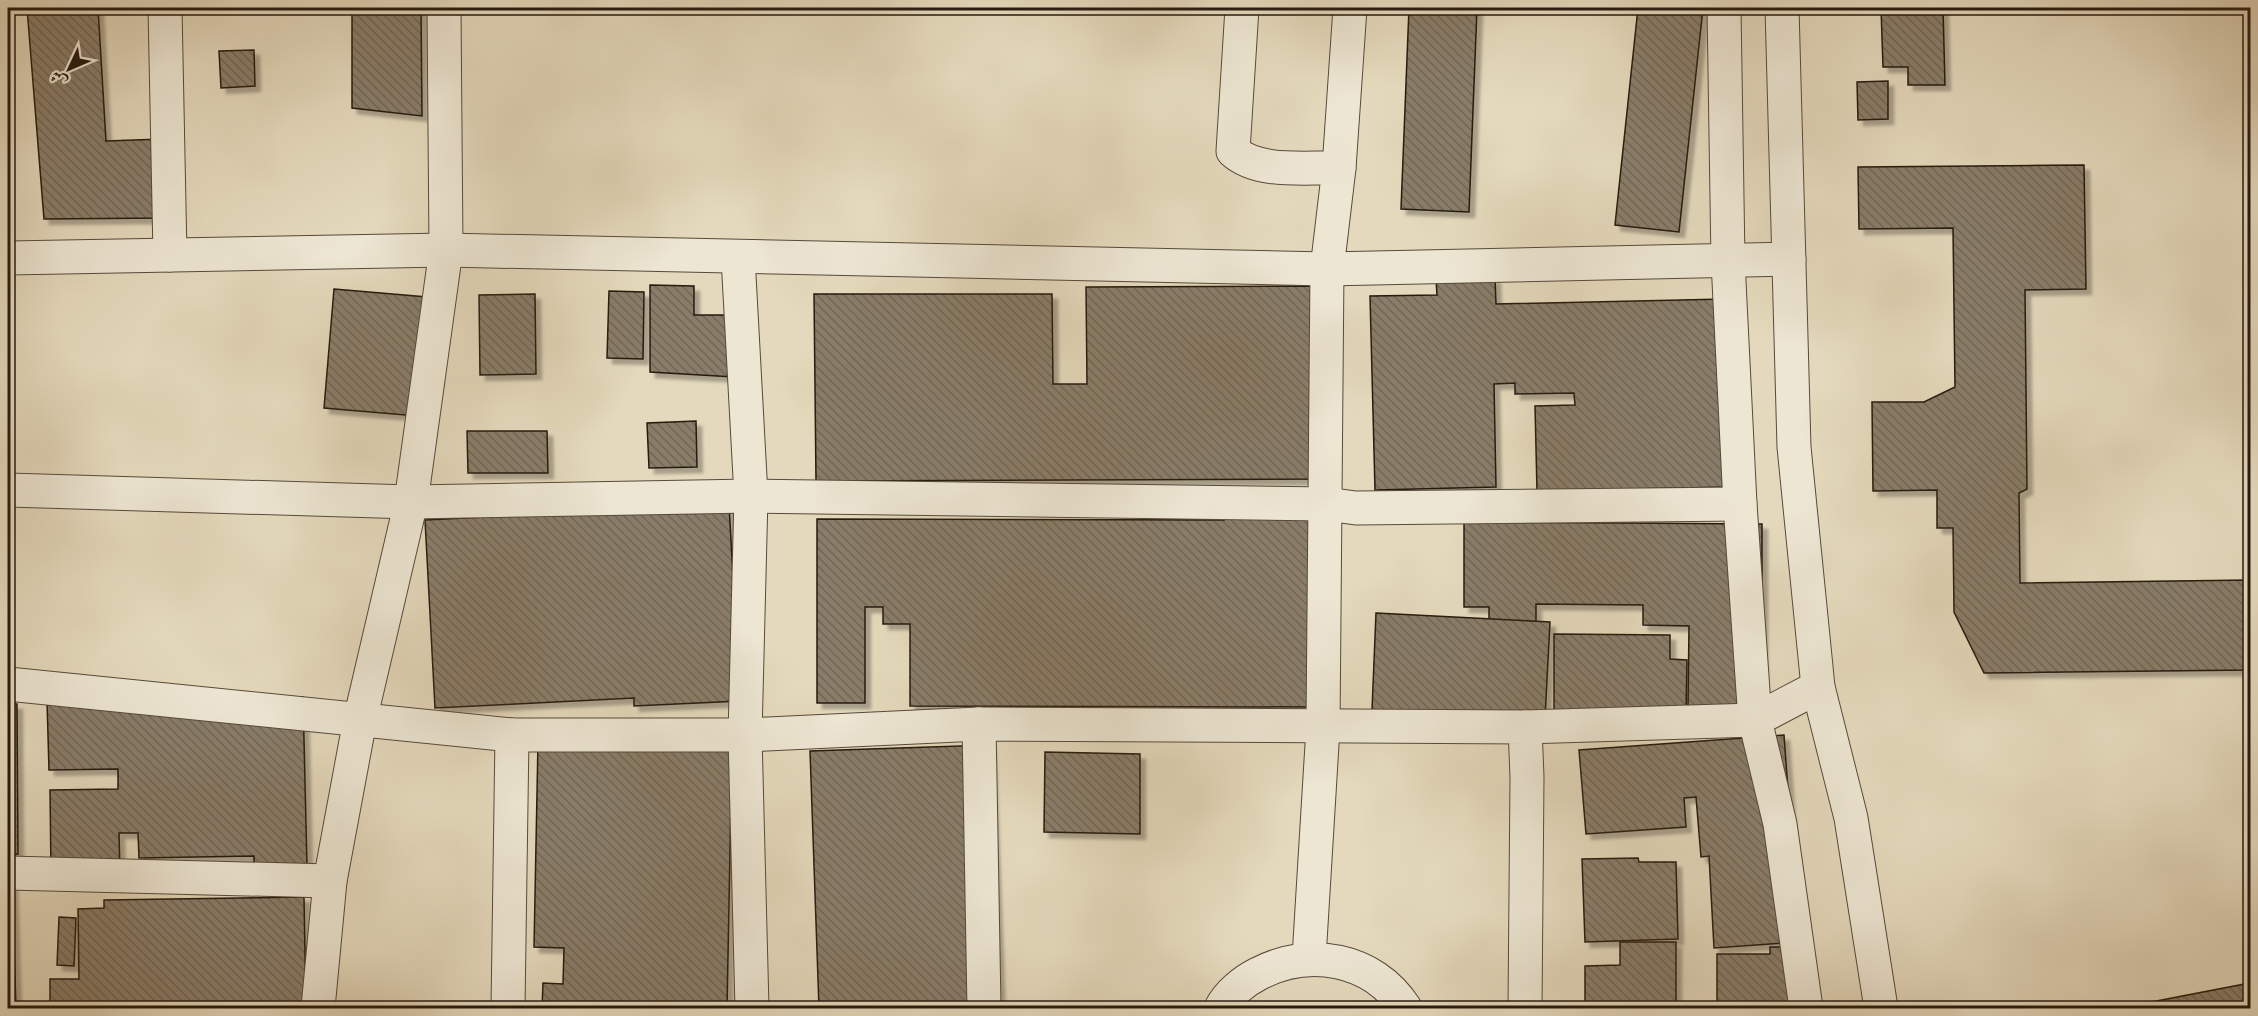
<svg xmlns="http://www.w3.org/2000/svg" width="2258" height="1016" font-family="Alegreya,Amiri,serif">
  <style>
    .building { fill: url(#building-back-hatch); stroke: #261a10; stroke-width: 1.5; filter: url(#shadow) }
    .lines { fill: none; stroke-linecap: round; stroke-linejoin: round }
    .minor-casing { stroke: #564a3b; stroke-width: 35 }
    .minor { stroke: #ede6d3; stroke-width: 33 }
  </style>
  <defs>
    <pattern id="building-back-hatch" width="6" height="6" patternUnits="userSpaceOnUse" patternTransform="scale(1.5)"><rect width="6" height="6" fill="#897d69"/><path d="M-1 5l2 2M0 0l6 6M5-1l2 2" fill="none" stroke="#706655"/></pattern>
    <filter id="shadow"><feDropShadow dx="5.5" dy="5.5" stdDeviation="1.5" flood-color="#0004"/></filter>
  </defs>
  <rect width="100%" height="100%" fill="#e4d9bc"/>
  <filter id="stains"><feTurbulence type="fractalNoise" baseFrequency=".00333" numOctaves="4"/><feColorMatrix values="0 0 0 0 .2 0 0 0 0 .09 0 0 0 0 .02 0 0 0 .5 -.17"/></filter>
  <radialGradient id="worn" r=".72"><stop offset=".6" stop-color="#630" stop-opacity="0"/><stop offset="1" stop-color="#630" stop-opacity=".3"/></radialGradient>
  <g class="building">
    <path d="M27 8H98L106 141 162 139 163 218 44 219Z"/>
    <path d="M352 8H421L422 116 352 108Z"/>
    <path d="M1409 8H1477L1469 212 1401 209Z"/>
    <path d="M1638 8H1703L1679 232 1615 225Z"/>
    <path d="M1881 8H1943L1945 85H1908V67H1883Z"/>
    <path d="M254 50 255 86 221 88 219 51Z"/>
    <path d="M1888 81V119L1858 120 1857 82Z"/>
    <path d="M2084 165 2086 289 2025 290 2027 489 2019 493 2020 583 2250 580V670L1984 673 1954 612 1953 528H1937V490L1873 491 1872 402H1924L1955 387 1953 228 1859 229 1858 167Z"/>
    <path d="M1495 278 1496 304 1725 299 1730 487 1537 491 1535 406 1575 405 1574 393 1515 394V383L1494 384 1496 487 1375 490 1370 296 1437 295 1436 279Z"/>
    <path d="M650 285 694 286V315H738L734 377 650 372Z"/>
    <path d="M1317 286 1318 479 816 481 814 294H1052L1053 384H1087L1086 287Z"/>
    <path d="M334 289 427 297 417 416 324 408Z"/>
    <path d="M609 291 644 292 643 359 607 358Z"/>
    <path d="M535 294 536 374 480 375 479 295Z"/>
    <path d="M696 421 697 467 649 468 647 423Z"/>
    <path d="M467 431H547L548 473H468Z"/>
    <path d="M729 505 740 701 634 706V698L435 708 425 520Z"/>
    <path d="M1224 517 1318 518V707L910 706V624H883V607H865V703H817V519L1224 520Z"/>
    <path d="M1464 522 1762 524V706H1688L1689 626 1643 625V605L1536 604V623H1489V607H1464Z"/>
    <path d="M1376 613 1550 622 1545 718 1372 710Z"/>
    <path d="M1554 634 1670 635V659L1687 660 1686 712H1554Z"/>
    <path d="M303 697 307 867 254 868V856L139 858 138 833H119L120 872 51 873 50 790 118 789V769L49 770 47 701Z"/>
    <path d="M8 704H17L18 854 8 855Z"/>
    <path d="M1784 735 1799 942 1714 948 1709 856 1701 857 1696 797 1684 798 1686 827 1586 834 1579 750Z"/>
    <path d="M538 742 732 747 727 1008H542L543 983 563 984 564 948 534 947Z"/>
    <path d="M990 745 1000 1008H819L810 751Z"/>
    <path d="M1045 752 1140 754V834L1044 832Z"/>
    <path d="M1638 858 1639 862H1676L1678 939 1585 942 1582 859Z"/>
    <path d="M8 880H12L16 1008H8Z"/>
    <path d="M304 897 306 1008H50V979H79L78 909 104 908V900Z"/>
    <path d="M59 917 76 918 74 966 57 965Z"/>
    <path d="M1620 942H1676V1008H1585V966L1620 965Z"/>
    <path d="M1770 947H1804V1008L1717 1006V954H1770Z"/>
    <path d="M2250 983V1008H2120Z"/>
    <path d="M1176 1005 1209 1008H1176Z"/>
  </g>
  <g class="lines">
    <g class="minor-casing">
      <g id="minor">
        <path d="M165 8 170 255"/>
        <path d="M1242 8 1233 151C1258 174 1306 167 1339 168"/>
        <path d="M1724 8 1728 261 1740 504 1755 720 1780 824 1806 1008"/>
        <path d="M1782 8 1794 447 1818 687 1851 818 1881 1008"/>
        <path d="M738 257 751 496 745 735 752 1008"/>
        <path d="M8 258 446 250 1327 269 1789 259"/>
        <path d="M8 490 411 502 751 496 1326 504 1356 508 1740 504"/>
        <path d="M8 684 512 735H745L979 724 1525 727 1527 777 1525 1008"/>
        <path d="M979 724 984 1008"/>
        <path d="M1525 727 1755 720 1818 687"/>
        <path d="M8 873 330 881"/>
        <path d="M1309 958 1323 728 1327 269 1339 168 1350 8"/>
        <path d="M318 1008 330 881 360 720 411 502 446 250 444 8"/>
        <path d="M508 1008 512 735"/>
        <path d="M1221 1008C1228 994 1244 981 1258 974 1309 947 1373 958 1405 1008"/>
      </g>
    </g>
    <use href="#minor" class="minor"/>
  </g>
  <rect width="2258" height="1016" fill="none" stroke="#e4d9bc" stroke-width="30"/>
  <rect x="9" y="9" width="2240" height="998" fill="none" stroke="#261a10" stroke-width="3"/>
  <rect x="15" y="15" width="2228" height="986" fill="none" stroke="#261a10" stroke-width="1.5"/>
  <g transform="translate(69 69) rotate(226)" stroke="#ede6d3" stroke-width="4.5" paint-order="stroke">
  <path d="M0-4.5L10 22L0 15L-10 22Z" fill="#261a10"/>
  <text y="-9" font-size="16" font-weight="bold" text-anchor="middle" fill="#261a10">ش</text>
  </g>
  <rect width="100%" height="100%" filter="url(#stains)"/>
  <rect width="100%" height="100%" fill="url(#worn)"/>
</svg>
